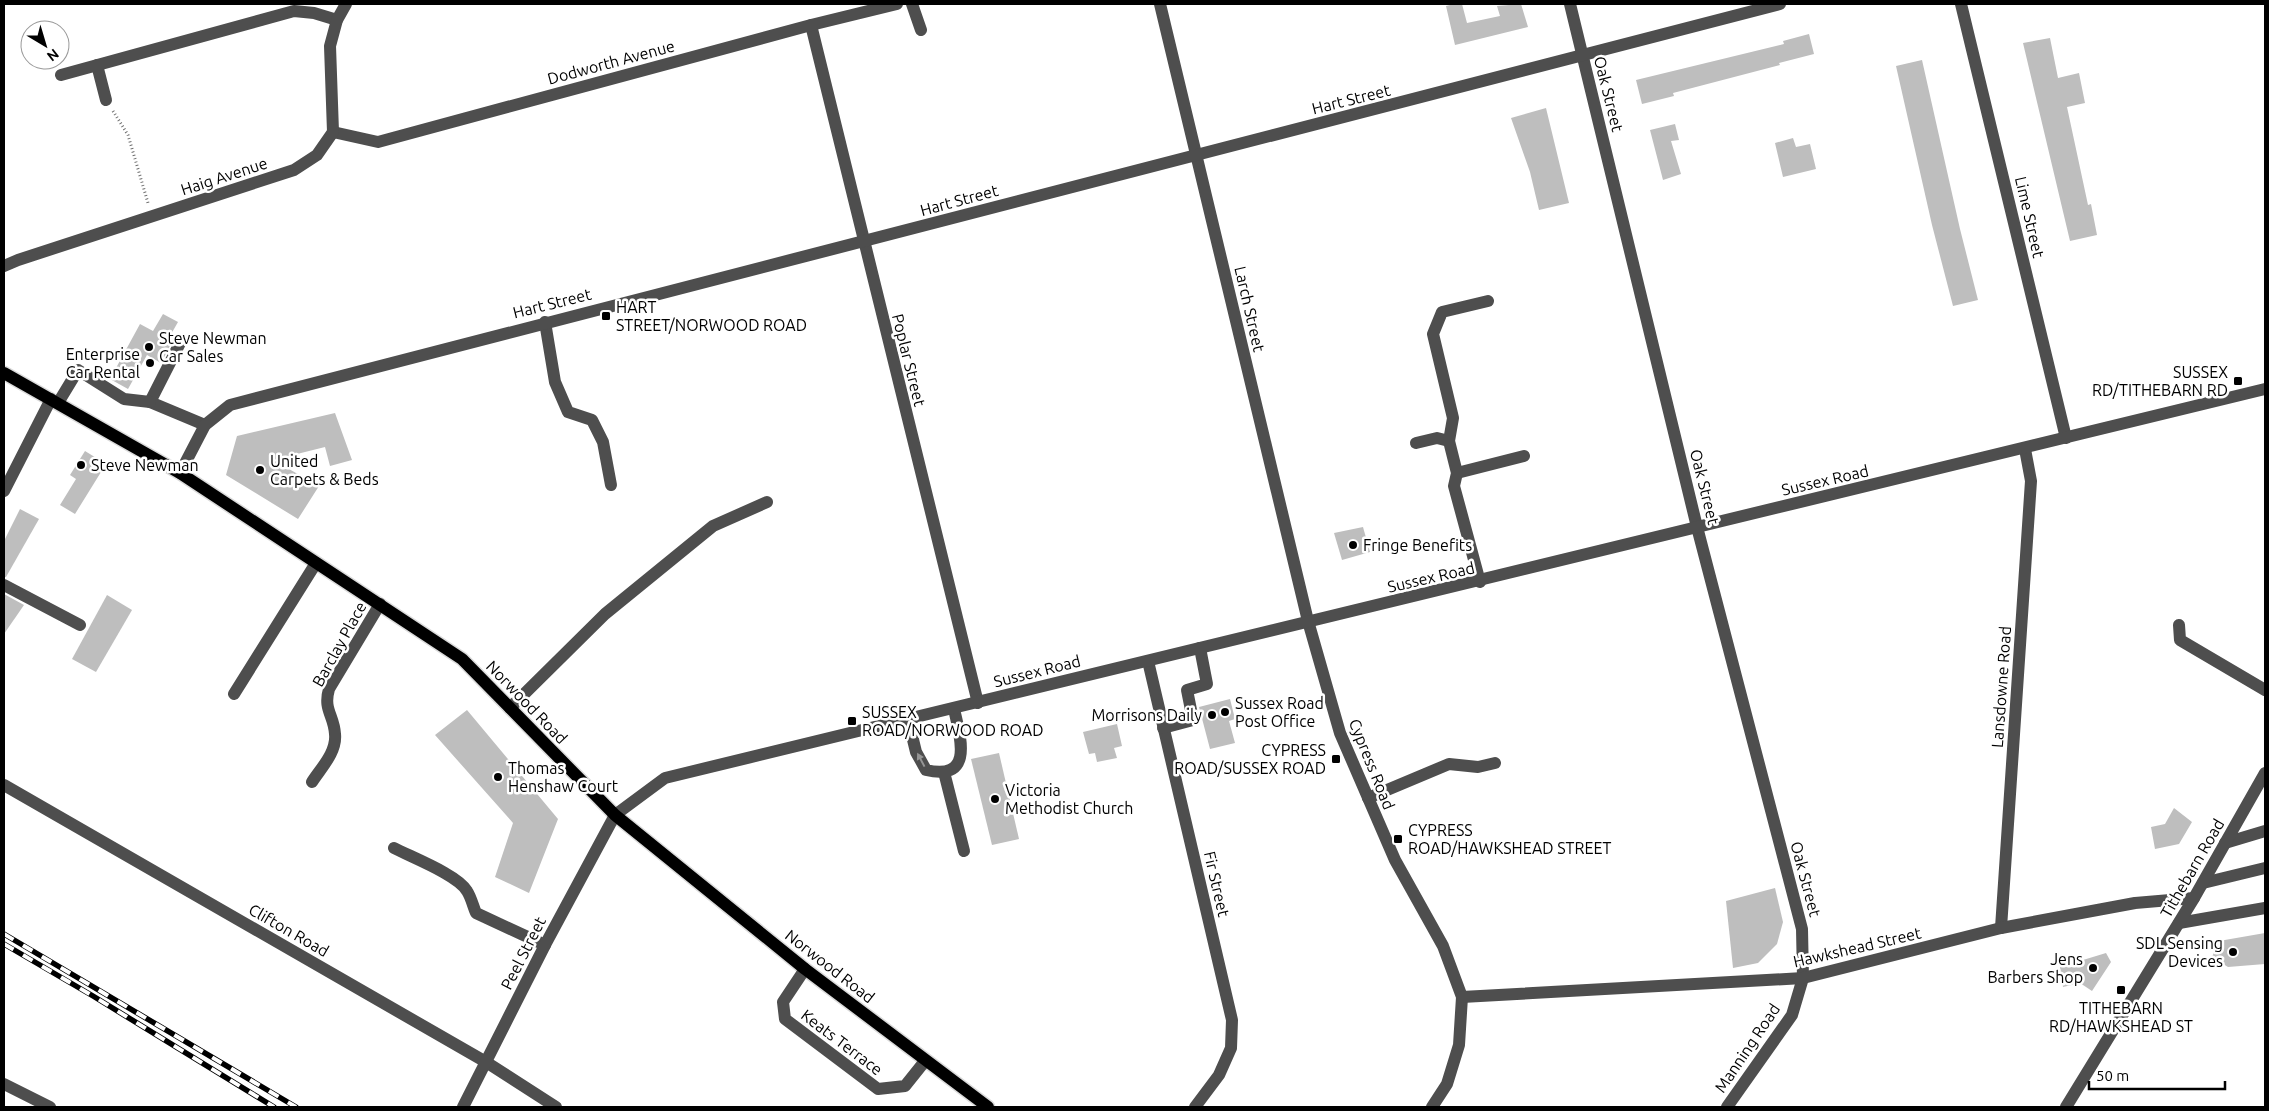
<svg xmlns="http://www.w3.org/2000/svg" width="2269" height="1111" font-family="Ubuntu,sans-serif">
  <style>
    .building { fill: #bebebe }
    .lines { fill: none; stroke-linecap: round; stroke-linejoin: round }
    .major-casing { stroke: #dbdbdb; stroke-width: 15 }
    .path { stroke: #707070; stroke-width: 3; stroke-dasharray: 1 2.5; stroke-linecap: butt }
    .minor { stroke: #4e4e4e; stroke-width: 12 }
    .major { stroke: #000; stroke-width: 12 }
    .rail-casing { stroke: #000; stroke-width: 5.5 }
    .rail { stroke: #fff; stroke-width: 4; stroke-dasharray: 11; stroke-linecap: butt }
    .oneway { fill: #959595 }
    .poi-dot { fill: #000; stroke: #fff; stroke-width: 2 }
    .labels { text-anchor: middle; stroke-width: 5; stroke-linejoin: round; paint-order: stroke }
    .street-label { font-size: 16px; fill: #000; stroke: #fff }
    .poi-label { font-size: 16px; fill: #000; stroke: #fff; text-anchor: start }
  </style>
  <rect width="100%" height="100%" fill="#fff"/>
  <g class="building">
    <path d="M1454 4H1462L1467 23 1500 16 1497 6 1521 4 1528 27 1455 45 1446 6Z"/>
    <path d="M1809 34 1814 54 1779 63 1780 65 1673 93 1674 96 1642 104 1636 80 1784 44 1783 41Z"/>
    <path d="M2050 38 2058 78 2079 73 2085 103 2067 107 2088 205 2091 204 2097 235 2070 241 2023 43Z"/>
    <path d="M1922 60 1960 229 1978 300 1953 306 1932 225 1896 66Z"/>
    <path d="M1546 108 1569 203 1539 210 1530 172 1511 118Z"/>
    <path d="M1675 124 1679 140 1671 141 1681 174 1663 180 1650 130Z"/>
    <path d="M1793 138 1796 147 1810 144 1816 169 1783 177 1775 143Z"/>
    <path d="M163 314 178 322 170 336 174 338 161 363 147 355 128 389 110 379 140 324 153 331Z"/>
    <path d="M335 413 352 460 330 466 325 447 273 460 319 486 298 519 226 475 237 436Z"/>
    <path d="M85 451 106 464 75 514 60 505 76 479 70 475Z"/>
    <path d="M20 509 39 519 6 577H4V541Z"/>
    <path d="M1363 527 1370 552 1342 560 1334 533Z"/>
    <path d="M4 594 24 605 4 634Z"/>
    <path d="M107 595 132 610 96 672 72 659Z"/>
    <path d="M1230 699 1235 719 1229 721 1235 743 1210 749 1199 707Z"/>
    <path d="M467 710 558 819 529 893 495 877 513 823 435 735Z"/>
    <path d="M1117 724 1122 746 1114 748 1117 758 1097 762 1095 753 1089 754 1083 732Z"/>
    <path d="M999 753 1019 839 992 845 971 759Z"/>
    <path d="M2174 808 2192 822 2179 844 2155 849 2151 827 2165 824Z"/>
    <path d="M1775 888 1783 922 1777 944 1758 963 1733 968 1726 901Z"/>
    <path d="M2265 933V964L2228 967 2212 957 2219 941Z"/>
    <path d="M2106 953 2111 962 2092 991 2080 983 2063 987 2060 967Z"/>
  </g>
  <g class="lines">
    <g class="major-casing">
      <path id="major" d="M4 373 180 473 462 659 615 815 805 969 988 1107"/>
    </g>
    <path class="path" d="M113 111 128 135 148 203"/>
    <g class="minor">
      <path d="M912 4 921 30"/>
      <path d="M1160 4 1308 621 1340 733 1395 860 1443 946 1462 997 1459 1045 1447 1084 1432 1107"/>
      <path d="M1570 4 1697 527 1802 929 1803 978 1792 1015 1727 1107"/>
      <path d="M1961 4 2066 438"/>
      <path d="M811 25 978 703"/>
      <path d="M97 65 106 100"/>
      <path d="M61 75 294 11 314 13 337 20"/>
      <path d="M333 132 378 142 811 25 897 4"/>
      <path d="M4 266 18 260 294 170 317 155 333 132 330 46 337 20 346 4"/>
      <path d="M545 322 555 382 568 412 592 420 603 442 611 485"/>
      <path d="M180 343 150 402 205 425"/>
      <path d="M58 403 78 370 124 399 150 402"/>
      <path d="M1416 443 1437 438 1449 441"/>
      <path d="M180 473 205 425 230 405 1780 4"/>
      <path d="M1457 473 1524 456"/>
      <path d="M4 491 51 399"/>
      <path d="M1480 582 1454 486 1457 473 1449 441 1453 418 1433 334 1442 312 1488 301"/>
      <path d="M4 585 80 625"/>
      <path d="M2179 625 2180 640 2265 690"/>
      <path d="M1148 661 1232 1020 1231 1048 1219 1075 1195 1107"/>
      <path d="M234 694 316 563"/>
      <path d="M510 708 605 614 713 526 767 502"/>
      <path d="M908 719 916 752 926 770C975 781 960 736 954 709"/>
      <path d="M1163 728 1193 720 1187 690 1207 684 1200 648"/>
      <path d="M944 772 964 851"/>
      <path d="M312 782C321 768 337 752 335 734 334 715 323 710 329 689L380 604"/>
      <path d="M4 785 486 1062 556 1107"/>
      <path d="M1368 798 1449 764 1478 767 1495 763"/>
      <path d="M2225 843 2265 831"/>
      <path d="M394 848C411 857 458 875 467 891 471 897 473 906 476 913L545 945"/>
      <path d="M2203 883 2265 868"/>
      <path d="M2179 923 2265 908"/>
      <path d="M2001 928 2031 481 2025 449"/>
      <path d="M805 969 783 1002 785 1019 878 1089 905 1086 925 1061"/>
      <path d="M1462 997 1803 978 2001 928 2135 903 2194 898"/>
      <path d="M4 1084 50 1107"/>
      <path d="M463 1107 545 945 615 815 665 778C1199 649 1733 521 2265 389"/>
      <path d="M2066 1107 2194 898 2265 773"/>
    </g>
    <use href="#major" class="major"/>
    <g class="rail-casing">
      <g id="rail">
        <path d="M4 934 296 1107"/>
        <path d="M4 944 93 996 274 1107"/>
      </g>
    </g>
    <use href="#rail" class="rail"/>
  </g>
  <defs><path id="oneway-solid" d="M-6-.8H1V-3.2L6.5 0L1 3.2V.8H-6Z" transform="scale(1.25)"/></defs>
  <use class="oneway" href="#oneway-solid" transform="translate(921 760) rotate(-118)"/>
  <g class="poi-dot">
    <rect x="601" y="311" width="10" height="10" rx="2.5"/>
    <circle cx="149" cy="347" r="5"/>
    <circle cx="150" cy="363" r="5"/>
    <rect x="2233" y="376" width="10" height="10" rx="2.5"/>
    <circle cx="81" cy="465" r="5"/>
    <circle cx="260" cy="470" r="5"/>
    <circle cx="1353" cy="545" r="5"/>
    <circle cx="1225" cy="712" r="5"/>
    <circle cx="1212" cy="715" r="5"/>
    <rect x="847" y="716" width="10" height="10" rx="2.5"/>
    <rect x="1331" y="754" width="10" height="10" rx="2.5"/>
    <circle cx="498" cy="777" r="5"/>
    <circle cx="995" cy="799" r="5"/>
    <rect x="1393" y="834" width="10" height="10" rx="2.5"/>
    <circle cx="2233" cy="952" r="5"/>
    <circle cx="2093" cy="968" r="5"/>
    <rect x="2116" y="985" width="10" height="10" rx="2.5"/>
  </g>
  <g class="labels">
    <g class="street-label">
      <text transform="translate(611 62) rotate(-15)" y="6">Dodworth Avenue</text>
      <text transform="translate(1609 94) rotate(76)" y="6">Oak Street</text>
      <text transform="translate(1351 99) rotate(-14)" y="6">Hart Street</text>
      <text transform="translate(224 176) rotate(-18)" y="6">Haig Avenue</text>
      <text transform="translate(959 200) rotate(-15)" y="6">Hart Street</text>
      <text transform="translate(2030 217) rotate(77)" y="6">Lime Street</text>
      <text transform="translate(552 303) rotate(-14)" y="6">Hart Street</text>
      <text transform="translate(1250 309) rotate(77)" y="6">Larch Street</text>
      <text transform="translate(909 360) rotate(76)" y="6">Poplar Street</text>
      <text transform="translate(1825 480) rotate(-13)" y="6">Sussex Road</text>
      <text transform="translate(1705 487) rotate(76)" y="6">Oak Street</text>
      <text transform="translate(1431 577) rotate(-13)" y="6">Sussex Road</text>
      <text transform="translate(339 644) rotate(-61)" y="6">Barclay Place</text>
      <text transform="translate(1037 671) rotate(-14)" y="6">Sussex Road</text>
      <text transform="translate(2001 687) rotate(-86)" y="6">Lansdowne Road</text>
      <text transform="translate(527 702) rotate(46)" y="6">Norwood Road</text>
      <text transform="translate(1372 764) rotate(68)" y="6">Cypress Road</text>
      <text transform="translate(2192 868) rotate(-60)" y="6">Tithebarn Road</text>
      <text transform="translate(1806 879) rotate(75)" y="6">Oak Street</text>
      <text transform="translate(1217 884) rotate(77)" y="6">Fir Street</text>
      <text transform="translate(289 930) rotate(30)" y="6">Clifton Road</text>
      <text transform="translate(1857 947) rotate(-13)" y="6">Hawkshead Street</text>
      <text transform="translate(523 953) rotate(-63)" y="6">Peel Street</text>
      <text transform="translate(830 966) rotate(38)" y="6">Norwood Road</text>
      <text transform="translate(842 1042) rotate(37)" y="6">Keats Terrace</text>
      <text transform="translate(1747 1048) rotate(-56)" y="6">Manning Road</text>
    </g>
    <g class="poi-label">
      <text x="616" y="313">HART<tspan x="616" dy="18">STREET/NORWOOD ROAD</tspan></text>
      <text x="159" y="344">Steve Newman<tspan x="159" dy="18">Car Sales</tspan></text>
      <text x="140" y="360" text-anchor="end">Enterprise<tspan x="140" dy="18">Car Rental</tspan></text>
      <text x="2228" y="378" text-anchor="end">SUSSEX<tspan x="2228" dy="18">RD/TITHEBARN RD</tspan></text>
      <text x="270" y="467">United<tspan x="270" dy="18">Carpets &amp; Beds</tspan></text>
      <text x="91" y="471">Steve Newman</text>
      <text x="1363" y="551">Fringe Benefits</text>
      <text x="1235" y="709">Sussex Road<tspan x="1235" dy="18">Post Office</tspan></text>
      <text x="862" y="718">SUSSEX<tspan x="862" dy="18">ROAD/NORWOOD ROAD</tspan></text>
      <text x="1202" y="721" text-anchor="end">Morrisons Daily</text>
      <text x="1326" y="756" text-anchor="end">CYPRESS<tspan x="1326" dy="18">ROAD/SUSSEX ROAD</tspan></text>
      <text x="508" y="774">Thomas<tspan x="508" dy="18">Henshaw Court</tspan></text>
      <text x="1005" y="796">Victoria<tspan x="1005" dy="18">Methodist Church</tspan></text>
      <text x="1408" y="836">CYPRESS<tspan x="1408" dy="18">ROAD/HAWKSHEAD STREET</tspan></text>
      <text x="2223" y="949" text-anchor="end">SDL Sensing<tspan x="2223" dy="18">Devices</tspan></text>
      <text x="2083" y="965" text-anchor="end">Jens<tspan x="2083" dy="18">Barbers Shop</tspan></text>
      <text x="2121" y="1014" text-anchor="middle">TITHEBARN<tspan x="2121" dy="18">RD/HAWKSHEAD ST</tspan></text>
    </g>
  </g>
  <rect width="2269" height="1111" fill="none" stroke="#000000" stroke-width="10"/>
  <g transform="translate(45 45) rotate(142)"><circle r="24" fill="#ffffff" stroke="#999999"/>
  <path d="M0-4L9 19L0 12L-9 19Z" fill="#000000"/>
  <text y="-8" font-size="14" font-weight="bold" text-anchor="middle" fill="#000000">N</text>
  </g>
  <path d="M2089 1081v8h136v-8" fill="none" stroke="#000000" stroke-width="2.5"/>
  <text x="2096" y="1081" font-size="15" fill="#000000" stroke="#ffffff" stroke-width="4" paint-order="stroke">50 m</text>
</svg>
